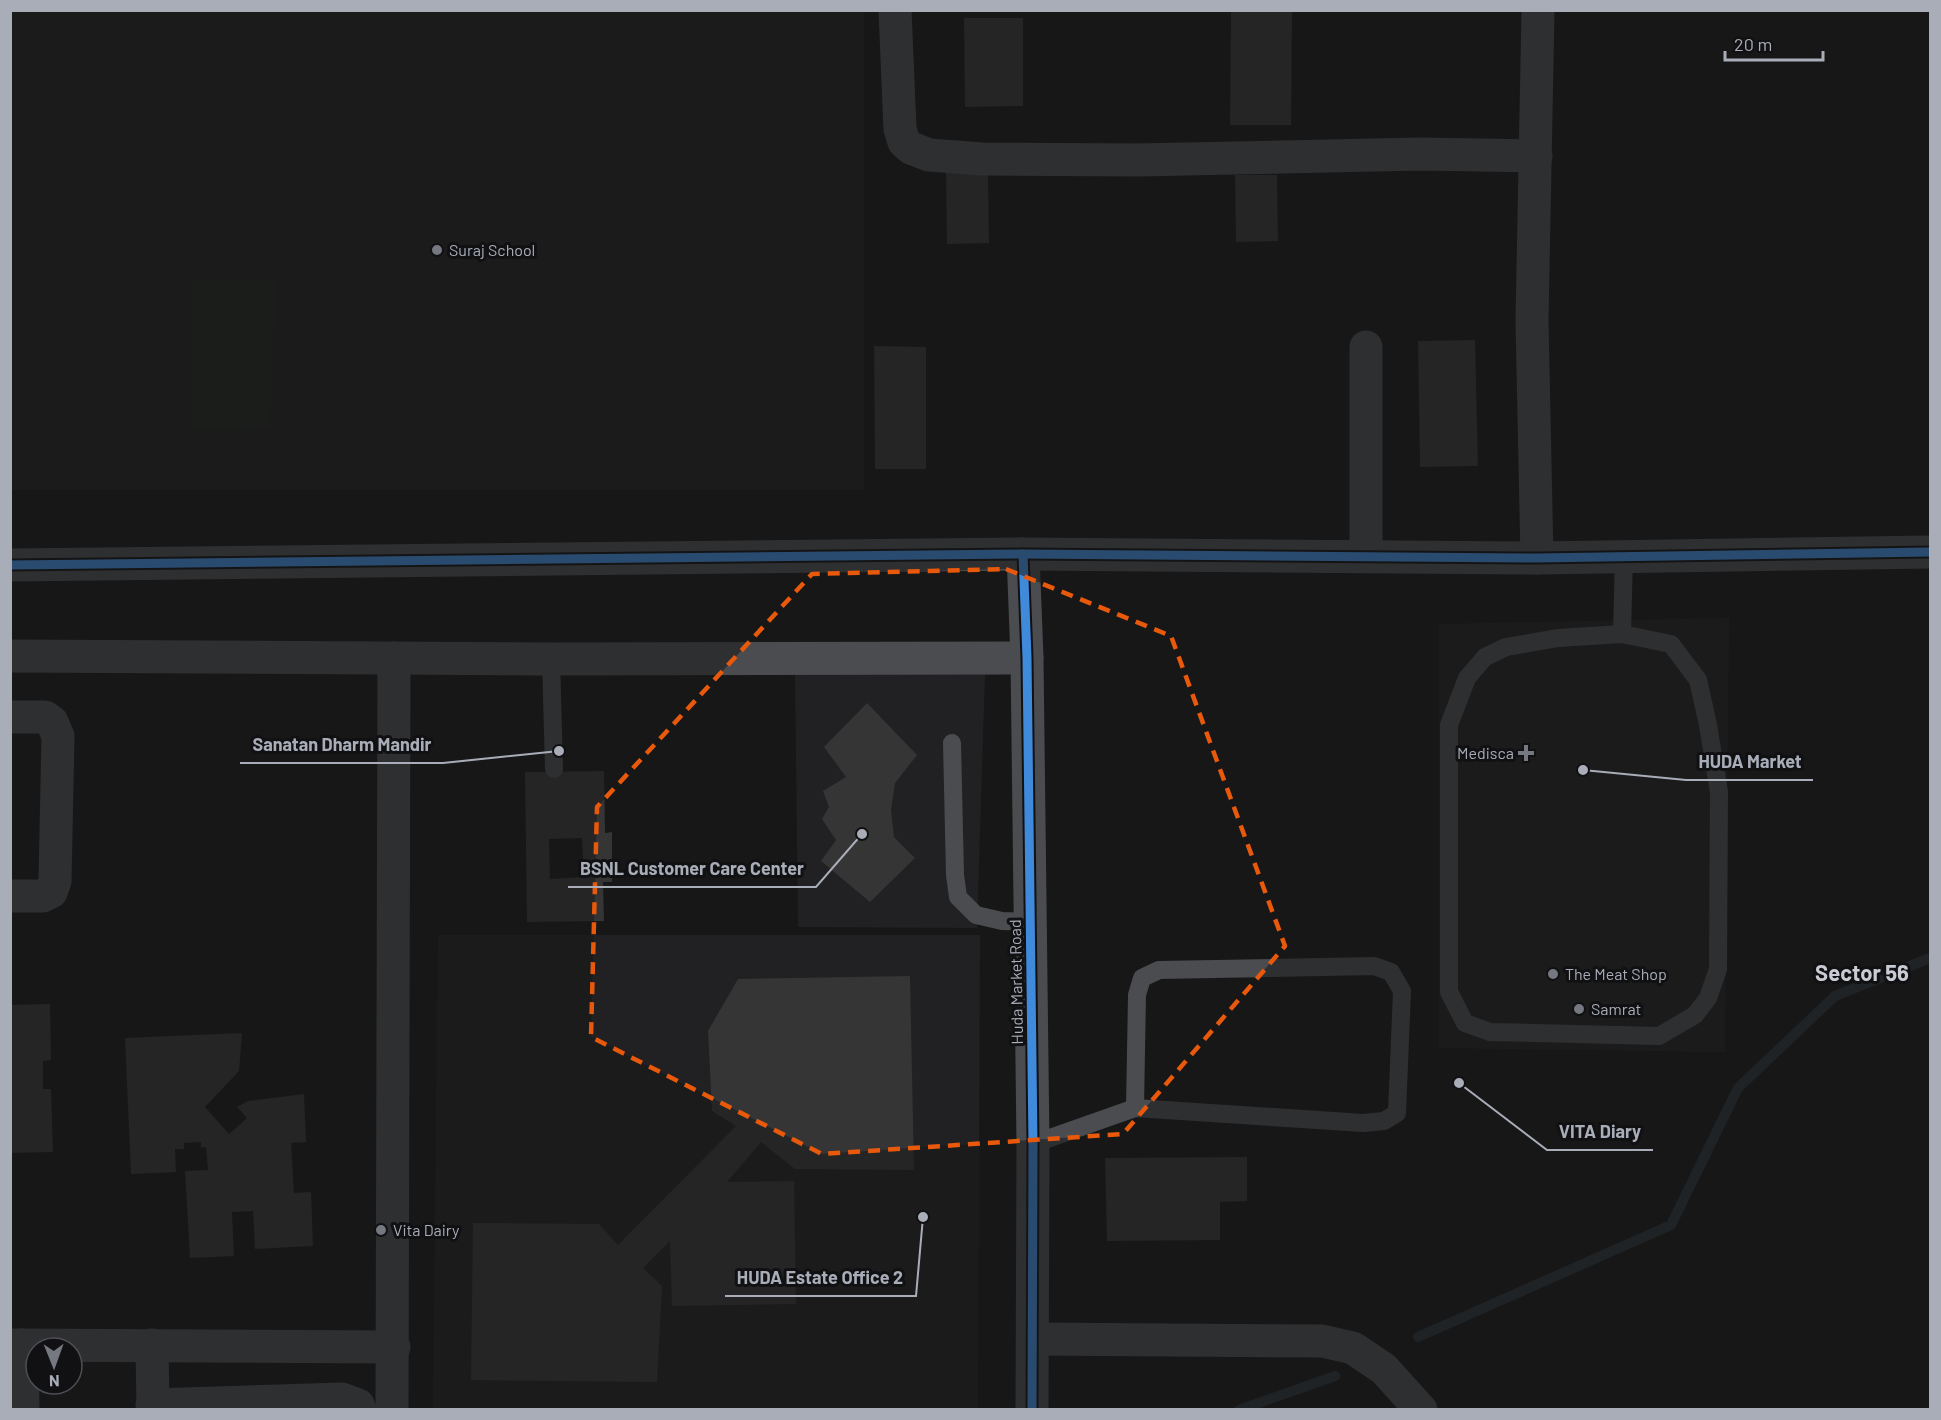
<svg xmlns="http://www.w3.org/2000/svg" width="1941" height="1420" font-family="Barlow,sans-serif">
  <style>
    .built { fill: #212123 }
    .pitch { fill: #1d241e }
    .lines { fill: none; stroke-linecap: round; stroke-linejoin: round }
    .stream { stroke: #2a3239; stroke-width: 10 }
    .building { fill: #353536; fill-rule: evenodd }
    .service { stroke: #4b4c50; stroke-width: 18 }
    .minor { stroke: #4b4c50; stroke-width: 33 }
    .tertiary { stroke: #4b4c50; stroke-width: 33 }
    .cycleway-casing { stroke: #111113; stroke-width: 13 }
    .cycleway { stroke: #408adc; stroke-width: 9 }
    .marked { fill: none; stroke: #e8590c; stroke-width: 4.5; stroke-dasharray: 12 8; stroke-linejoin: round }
    .poi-dot { fill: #757880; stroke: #111113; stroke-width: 2 }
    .labels { text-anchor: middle; stroke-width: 6; stroke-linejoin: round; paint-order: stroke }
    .poi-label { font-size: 16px; fill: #a8adb8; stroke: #111113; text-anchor: start }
    .street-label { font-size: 16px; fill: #a8adb8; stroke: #111113 }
    .district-label { font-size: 22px; font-weight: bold; fill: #c9ccd4; stroke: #111113 }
    .leader { fill: none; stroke: #a8adb8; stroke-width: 2 }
    .callout-dot { fill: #a8adb8; stroke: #111113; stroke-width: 2 }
    .callout-label { font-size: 18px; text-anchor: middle; font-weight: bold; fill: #a8adb8; stroke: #111113; stroke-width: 6; stroke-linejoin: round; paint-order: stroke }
  </style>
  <rect width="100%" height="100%" fill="#171717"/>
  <g class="built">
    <path d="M10 11H864V490H11Z"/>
    <path d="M1729 618 1725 1052 1439 1048V624Z"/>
    <path d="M795 674H985L977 928 798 927Z"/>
    <path d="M438 935H980L978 1409 433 1410Z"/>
  </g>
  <path class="pitch" d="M191 281H276L270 427 191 429Z"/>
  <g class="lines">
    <g class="stream">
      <path d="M1418 1337 1671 1225 1738 1088 1835 996 1930 958"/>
      <path d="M1239 1410 1335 1376"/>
    </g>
  </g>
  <g class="building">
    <path d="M1231 10H1292L1291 125H1230Z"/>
    <path d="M964 18H1023V106L965 107Z"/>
    <path d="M946 173H988L989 243 947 244Z"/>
    <path d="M1235 175H1277L1278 241 1236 242Z"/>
    <path d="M1475 340 1478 466 1420 467 1418 341Z"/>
    <path d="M874 346 926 347V469H875Z"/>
    <path d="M867 703 917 755 895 783 891 810 894 837 915 858 870 902 821 861 836 840 822 819 829 807 823 791 846 777 824 747Z"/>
    <path d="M604 771 605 833 612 832V882H603L604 921 527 922 525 772ZM582 838 584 877 550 879 549 839Z"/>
    <path d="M910 976 914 1170 795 1169 761 1142 727 1182 794 1181 796 1304 672 1306 670 1241 643 1268 662 1286 657 1382 471 1380 473 1223 599 1224 618 1245 736 1126 712 1111 708 1031 738 979Z"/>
    <path d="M50 1004 51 1060 43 1061V1089H51L53 1152 10 1153V1005Z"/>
    <path d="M242 1033 239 1071 205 1107 229 1134 247 1118 237 1107 248 1101 304 1094 306 1142 291 1143 294 1193 311 1192 313 1246 255 1249 253 1211 232 1212 234 1256 190 1258 185 1171 208 1170 206 1147 201 1148V1142L184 1143V1149H175L176 1172 131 1174 125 1038Z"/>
    <path d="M1247 1157V1201L1220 1202V1240L1107 1241 1105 1158Z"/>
  </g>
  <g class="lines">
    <g class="service">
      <path d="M1622 634 1671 644 1698 680 1708 725 1719 792 1718 969 1708 998 1695 1015 1659 1036 1490 1032 1465 1023 1449 992V725L1467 678 1485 657 1506 647 1558 638Z"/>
      <path d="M1622 634 1624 556"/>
      <path d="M551 659 554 769"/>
      <path d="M952 743 955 875 958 897 976 915 1002 921 1031 922"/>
      <path d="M1033 1144 1135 1108 1363 1123 1384 1121 1397 1113 1402 991 1391 972 1374 966 1159 970 1142 978 1137 995 1135 1108"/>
    </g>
    <g class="minor">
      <path d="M895 10 900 129 904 142 911 148 929 155 982 159 1138 160 1420 154 1536 156"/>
      <path d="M1366 556V347"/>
      <path d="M1537 558 1532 321 1538 10"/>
      <path d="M10 656 551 659 1027 658"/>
      <path d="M10 717H45L52 722 58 736 55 881 51 892 43 896H10"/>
      <path d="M1033 1339 1322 1341 1353 1348 1384 1369 1421 1410"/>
      <path d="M10 1345 394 1347"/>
      <path d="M22 1345 23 1410"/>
      <path d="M152 1345 153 1410"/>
      <path d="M152 1405 342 1399 358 1405 360 1410"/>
      <path d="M392 1410 394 658"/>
    </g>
    <g class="tertiary">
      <path d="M1023 554 1027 658 1033 1144 1032 1410"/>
      <path d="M10 565 1023 554 1537 558 1930 552"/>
    </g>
    <g class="cycleway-casing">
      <g id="cycleway">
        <path d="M1023 554 1027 658 1033 1144 1032 1410"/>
        <path d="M10 565 1023 554 1537 558 1930 552"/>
      </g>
    </g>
    <use href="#cycleway" class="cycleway"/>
  </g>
  <path d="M0 0H1941V1420H0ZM1006 569 1171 636 1285 946 1123 1134 822 1154 591 1037 597 807 812 574Z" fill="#171717" fill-opacity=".55" fill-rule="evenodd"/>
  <path class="marked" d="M1006 569 1171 636 1285 946 1123 1134 822 1154 591 1037 597 807 812 574Z"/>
  <g class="poi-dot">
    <circle cx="437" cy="250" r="6"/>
    <path d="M1523 744h6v6h6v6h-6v6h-6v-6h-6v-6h6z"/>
    <circle cx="1553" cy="974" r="6"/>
    <circle cx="1579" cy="1009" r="6"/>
    <circle cx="381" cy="1230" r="6"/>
  </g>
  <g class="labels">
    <g class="poi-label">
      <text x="449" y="256">Suraj School</text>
      <text x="1514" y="759" text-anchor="end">Medisca</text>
      <text x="1565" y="980">The Meat Shop</text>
      <text x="1591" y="1015">Samrat</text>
      <text x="393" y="1236">Vita Dairy</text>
    </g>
    <g class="street-label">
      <text transform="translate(1016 982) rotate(-91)" y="6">Huda Market Road</text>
    </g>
    <g class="district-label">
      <text x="1862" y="981">Sector 56</text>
    </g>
  </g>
  <path class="leader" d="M559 751L443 763H240M1583 770L1686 780H1813M862 834L816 887H568M1459 1083L1547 1150H1653M923 1217L916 1296H725"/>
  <g class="callout-dot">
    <circle cx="559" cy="751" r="6"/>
    <circle cx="1583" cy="770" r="6"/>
    <circle cx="862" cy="834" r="6"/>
    <circle cx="1459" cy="1083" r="6"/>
    <circle cx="923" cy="1217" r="6"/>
  </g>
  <g class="callout-label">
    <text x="342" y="751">Sanatan Dharm Mandir</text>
    <text x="1750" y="768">HUDA Market</text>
    <text x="692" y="875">BSNL Customer Care Center</text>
    <text x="1600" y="1138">VITA Diary</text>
    <text x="820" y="1284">HUDA Estate Office 2</text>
  </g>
  <rect width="1941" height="1420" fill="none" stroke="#a8adb8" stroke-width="24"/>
  <g transform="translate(54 1366) rotate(179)"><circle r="28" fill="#111113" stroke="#4d4f55" stroke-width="1.5"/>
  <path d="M0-4.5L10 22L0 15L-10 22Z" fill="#757880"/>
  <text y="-9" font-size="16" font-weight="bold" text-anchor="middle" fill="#a8adb8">N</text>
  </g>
  <path d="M1725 51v9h98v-9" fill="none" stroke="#a8adb8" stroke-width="3"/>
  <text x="1734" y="51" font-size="18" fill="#a8adb8" stroke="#111113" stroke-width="4.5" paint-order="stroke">20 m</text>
</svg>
